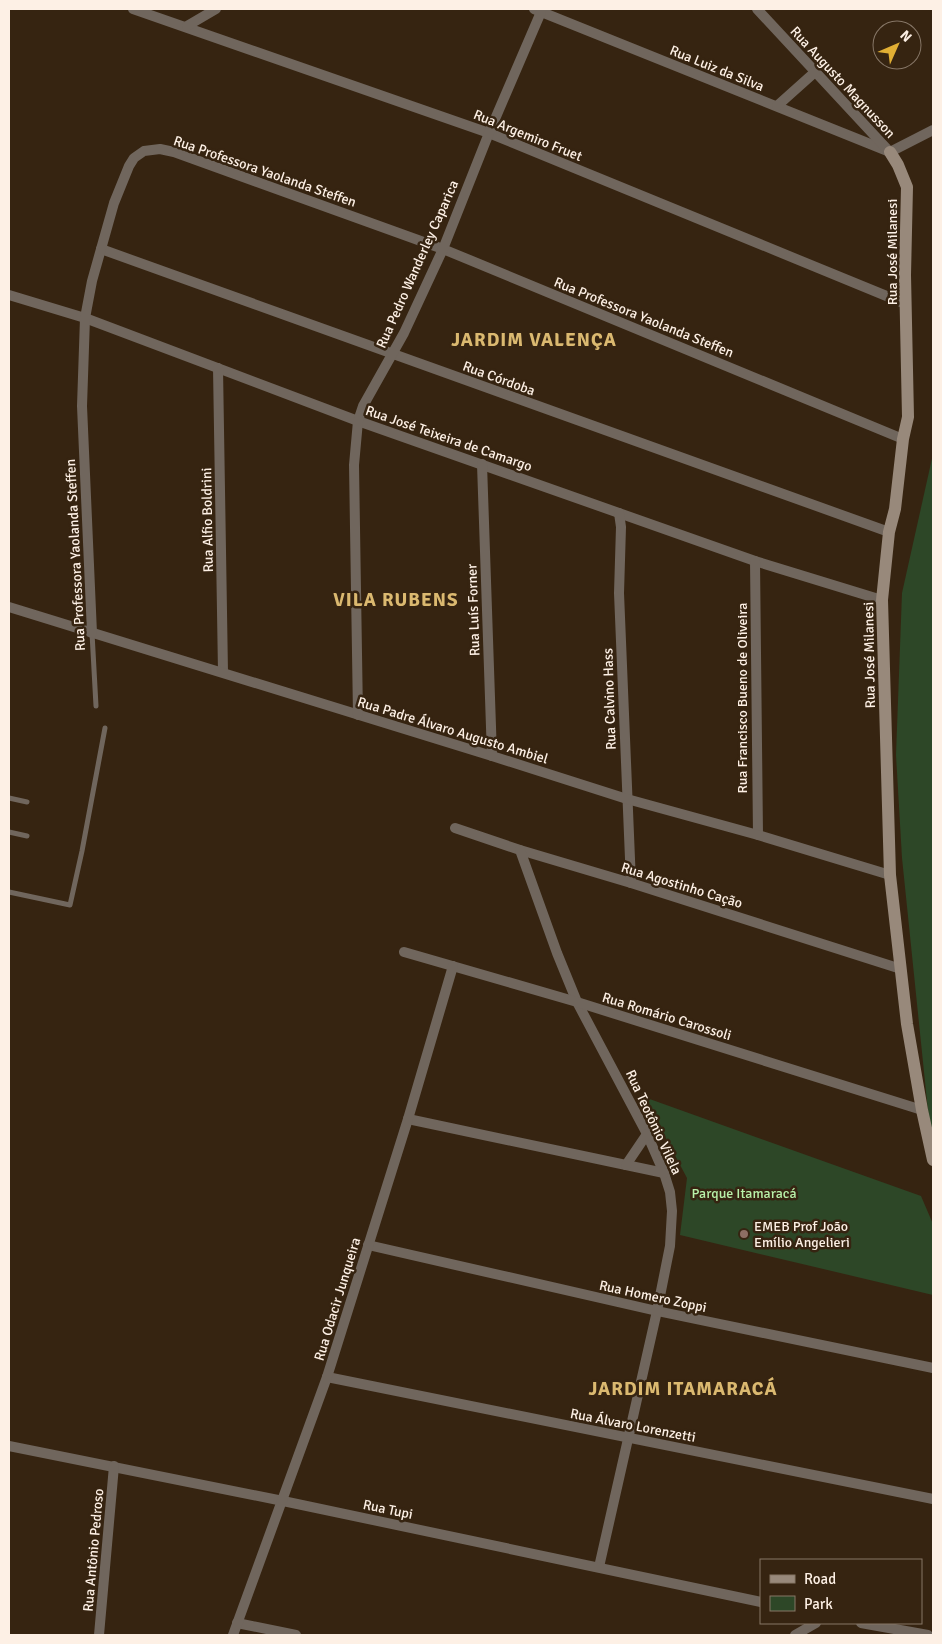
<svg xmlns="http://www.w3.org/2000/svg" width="942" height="1644" font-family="Signika,sans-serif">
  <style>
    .green { fill: #2d4727 }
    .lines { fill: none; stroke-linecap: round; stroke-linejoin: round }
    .lane { stroke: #70665d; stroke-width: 5 }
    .street { stroke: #70665d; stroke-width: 10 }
    .secondary { stroke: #98897b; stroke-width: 12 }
    .education-dot { fill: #8d6e63; stroke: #362411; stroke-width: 2 }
    .labels { text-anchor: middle; stroke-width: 5; stroke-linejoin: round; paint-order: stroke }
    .street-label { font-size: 14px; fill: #fdf0e5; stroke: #362411 }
    .park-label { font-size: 14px; fill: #b8f1a9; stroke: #362411 }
    .poi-label { font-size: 14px; fill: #fdf0e5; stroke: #362411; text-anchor: start }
    .district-label { font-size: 19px; font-weight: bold; letter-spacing: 1px; fill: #dbb970; stroke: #362411 }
  </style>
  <rect width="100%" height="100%" fill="#362411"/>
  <g class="green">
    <path d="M933 454V1127L930 1130 902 858 896 755 902 593Z"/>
    <path d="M644 1097 921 1196 933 1224V1295L680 1235 687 1178Z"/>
  </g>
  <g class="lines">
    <g class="lane">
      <path d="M92 633 96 706"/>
      <path d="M9 798 27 802"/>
      <path d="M9 832 27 836"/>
      <path d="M9 892 70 905 82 851 105 728"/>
    </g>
    <g class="street">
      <path d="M133 9 489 133 906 304"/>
      <path d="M534 9 890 152"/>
      <path d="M757 9 887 149"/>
      <path d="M187 26 216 9"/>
      <path d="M777 106 815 72"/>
      <path d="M890 152 933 130"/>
      <path d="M101 249 889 532"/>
      <path d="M9 295 85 318 358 421 755 561 882 600"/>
      <path d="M218 368 223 672"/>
      <path d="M482 464 492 756"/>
      <path d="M619 513 621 527 619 593 631 883"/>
      <path d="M755 561 758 835"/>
      <path d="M9 607 492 756 627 799 758 835 890 875"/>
      <path d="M92 633 82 406 85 318 92 281 114 203 129 166 134 158 144 151 160 149 174 152 443 249 903 439"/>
      <path d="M358 715 354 465 358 421 363 406 404 333 443 249 489 133 541 12"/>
      <path d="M455 828 520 850 631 883 901 969"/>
      <path d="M520 850 557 953 577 1002 647 1134 664 1173 670 1192 672 1211 670 1246 657 1311 599 1567"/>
      <path d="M404 952 577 1002 922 1110"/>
      <path d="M408 1119 664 1173"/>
      <path d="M626 1165 647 1134"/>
      <path d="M368 1245 657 1311 933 1368"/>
      <path d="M327 1377 933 1499"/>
      <path d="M9 1446 283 1501 761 1602"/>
      <path d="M237 1623 296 1635"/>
      <path d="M861 1623 928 1635"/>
      <path d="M99 1635 114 1466"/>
      <path d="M233 1635 327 1377 408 1119 453 966"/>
      <path d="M795 1635 816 1623"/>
    </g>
    <path class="secondary" d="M890 152 898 165 907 187 905 275 908 417 903 439 895 509 889 532 882 600 890 875 907 1024 922 1110 933 1160"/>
  </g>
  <circle class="education-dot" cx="744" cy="1234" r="5"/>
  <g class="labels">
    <g class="street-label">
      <text transform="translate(717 68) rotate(22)" y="5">Rua Luiz da Silva</text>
      <text transform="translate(843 82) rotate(47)" y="5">Rua Augusto Magnusson</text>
      <text transform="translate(528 135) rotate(22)" y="5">Rua Argemiro Fruet</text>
      <text transform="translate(265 171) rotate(19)" y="5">Rua Professora Yaolanda Steffen</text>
      <text transform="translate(892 252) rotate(-90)" y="5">Rua José Milanesi</text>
      <text transform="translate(417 264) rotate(-66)" y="5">Rua Pedro Wanderley Caparica</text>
      <text transform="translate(644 317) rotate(22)" y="5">Rua Professora Yaolanda Steffen</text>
      <text transform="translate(499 378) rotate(20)" y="5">Rua Córdoba</text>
      <text transform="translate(449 438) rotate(19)" y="5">Rua José Teixeira de Camargo</text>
      <text transform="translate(207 520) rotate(-91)" y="5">Rua Alfio Boldrini</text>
      <text transform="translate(75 555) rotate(-93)" y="5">Rua Professora Yaolanda Steffen</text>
      <text transform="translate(473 610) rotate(-92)" y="5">Rua Luís Forner</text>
      <text transform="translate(869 655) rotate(-91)" y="5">Rua José Milanesi</text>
      <text transform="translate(742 698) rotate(-90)" y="5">Rua Francisco Bueno de Oliveira</text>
      <text transform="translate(609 699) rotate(-92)" y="5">Rua Calvino Hass</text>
      <text transform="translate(453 730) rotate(17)" y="5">Rua Padre Álvaro Augusto Ambiel</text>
      <text transform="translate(682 885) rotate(17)" y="5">Rua Agostinho Cação</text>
      <text transform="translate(667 1016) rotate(17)" y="5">Rua Romário Carossoli</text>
      <text transform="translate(654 1122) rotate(65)" y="5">Rua Teotônio Vilela</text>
      <text transform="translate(653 1296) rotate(12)" y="5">Rua Homero Zoppi</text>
      <text transform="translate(337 1299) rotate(-73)" y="5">Rua Odacir Junqueira</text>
      <text transform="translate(633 1425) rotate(11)" y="5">Rua Álvaro Lorenzetti</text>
      <text transform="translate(388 1509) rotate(12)" y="5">Rua Tupi</text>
      <text transform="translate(93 1550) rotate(-85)" y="5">Rua Antônio Pedroso</text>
    </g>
    <g class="park-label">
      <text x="744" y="1198">Parque Itamaracá</text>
    </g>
    <g class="poi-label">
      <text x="754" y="1231">EMEB Prof João<tspan x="754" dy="16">Emílio Angelieri</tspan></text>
    </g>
    <g class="district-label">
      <text x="534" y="346">JARDIM VALENÇA</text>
      <text x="396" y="606">VILA RUBENS</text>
      <text x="683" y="1395">JARDIM ITAMARACÁ</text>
    </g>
  </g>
  <rect width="942" height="1644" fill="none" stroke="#fdf0e5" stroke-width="20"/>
  <rect x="760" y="1559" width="162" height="65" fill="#362411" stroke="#867666"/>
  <rect x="770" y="1575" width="25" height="8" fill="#98897b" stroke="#867666"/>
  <text x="804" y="1584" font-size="15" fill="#fdf0e5">Road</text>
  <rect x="770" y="1596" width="25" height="15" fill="#2d4727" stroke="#867666"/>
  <text x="804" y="1609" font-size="15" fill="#fdf0e5">Park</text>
  <g transform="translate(897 45) rotate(45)"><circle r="24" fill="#362411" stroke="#867666"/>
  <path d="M0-4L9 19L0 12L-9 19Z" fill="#e1af34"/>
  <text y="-8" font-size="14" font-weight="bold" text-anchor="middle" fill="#fdf0e5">N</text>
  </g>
</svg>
